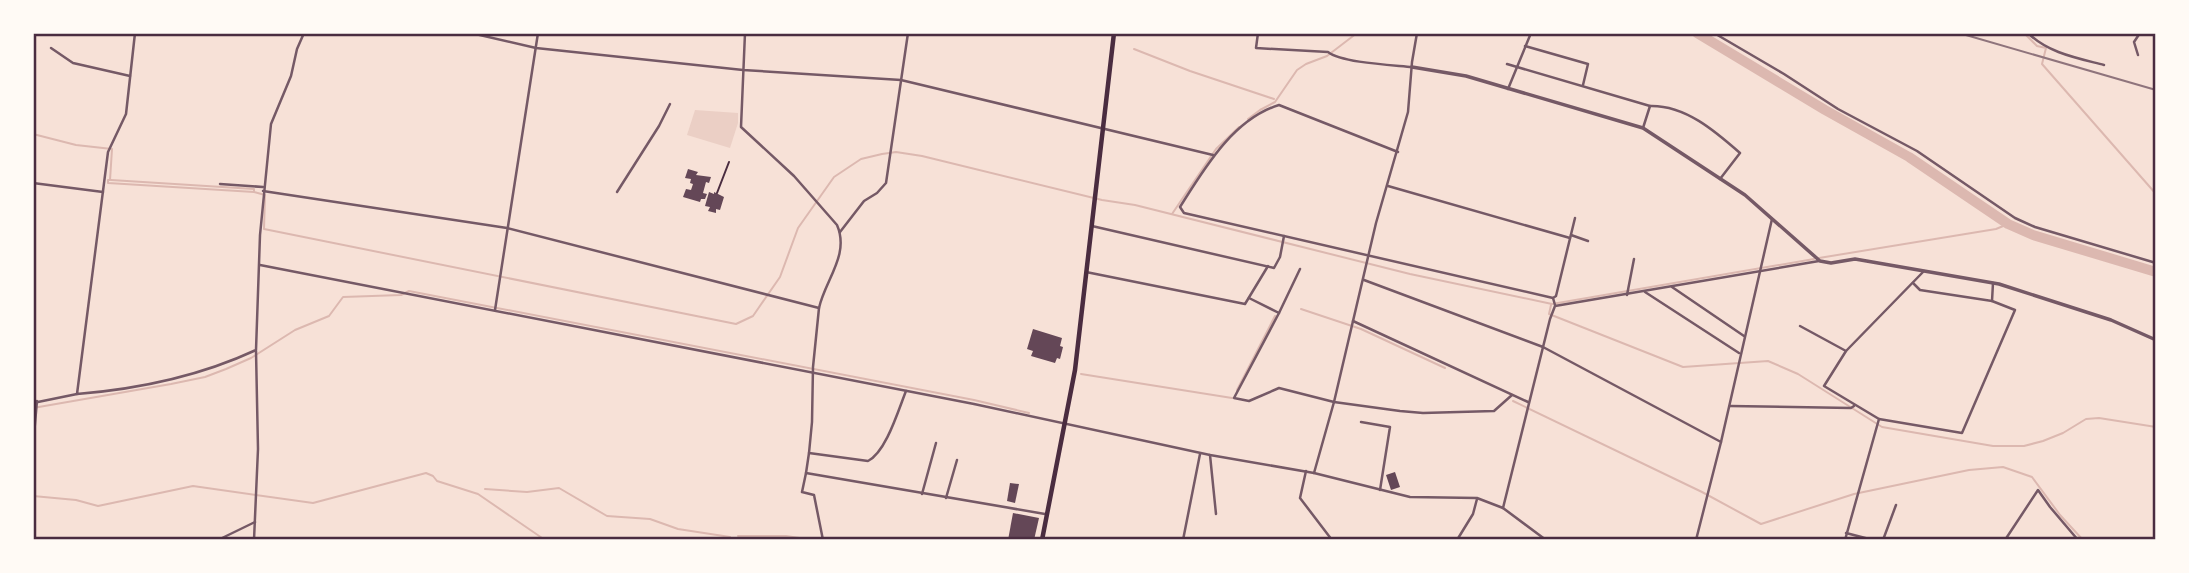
<svg xmlns="http://www.w3.org/2000/svg" width="2189" height="573" font-family="'Alegreya Sans',sans-serif">
  <style>
    .green { fill: #ebcfc5 }
    .lines { fill: none; stroke-linecap: round; stroke-linejoin: round }
    .stream { stroke: #dcb8b0; stroke-width: 2 }
    .river { stroke: #dcb8b0; stroke-width: 10 }
    .building { fill: #644757 }
    .path { stroke: #4a2c40; stroke-width: 2 }
    .minor { stroke: #755966; stroke-width: 2.5 }
    .tertiary { stroke: #755966; stroke-width: 3.5 }
    .secondary { stroke: #4a2c40; stroke-width: 4.5 }
    .rail { stroke: #8f747c; stroke-width: 2 }
    .neatline { fill: none; stroke: #4a2c40; stroke-width: 2.5 }
  </style>
  <rect width="100%" height="100%" fill="#f7e1d7"/>
  <path class="green" d="M695 110 738 113V123L730 148 687 135Z"/>
  <g class="lines">
    <g class="stream">
      <path d="M2024 33 2037 46 2046 48 2042 64 2156 194"/>
      <path d="M1134 49 1190 71 1274 99"/>
      <path d="M1248 119 1260 110 1275 102 1297 70 1306 64 1327 56 1357 33"/>
      <path d="M33 134 76 145 112 149 110 180H108V183L254 192 265 195 264 229 736 324 753 316 780 277 798 228 834 177 861 159 882 154 896 152 922 156 1102 200 1135 205 1410 274 1552 304 1814 259"/>
      <path d="M111 180 254 189V191"/>
      <path d="M1172 214 1216 149 1239 127"/>
      <path d="M1819 258 1996 229 2008 224"/>
      <path d="M1551 305 1549 314 1683 367 1768 361 1798 374 1882 427 1993 446H2024L2043 441 2063 433 2086 419 2099 418 2156 427"/>
      <path d="M1301 309 1361 329 1445 368"/>
      <path d="M1081 374 1232 398"/>
      <path d="M1237 390 1275 316"/>
      <path d="M1513 401 1702 492 1761 524 1854 494 1969 470 2003 467 2032 477 2060 515 2083 540"/>
      <path d="M33 408 171 384 205 377 226 369 251 358 295 330 329 316 343 297 401 295 409 291 974 400 1029 413"/>
      <path d="M485 489 527 492 559 488 607 516 650 519 678 529 730 537"/>
      <path d="M33 496 76 500 98 506 193 486 313 503 426 473 433 476 437 481 478 494 545 540"/>
      <path d="M738 536H786L813 540"/>
    </g>
    <path class="river" d="M1697 33 1825 110 1909 157 2008 224 2033 235 2156 272"/>
  </g>
  <g class="building">
    <path d="M688 169 698 172 696 175 711 177 709 183 706 182 703 193 707 194 705 199H701L700 202 683 197 686 189 691 190 693 184 690 183 691 179 685 178Z"/>
    <path d="M709 192 714 194V192L724 197 720 210 716 209V213L708 211 710 207 705 206Z"/>
    <path d="M1033 329 1062 338 1060 346 1063 347 1060 359 1057 358 1055 363 1031 356 1033 351 1027 349Z"/>
    <path d="M1395 472 1400 487 1391 490 1386 475Z"/>
    <path d="M1010 483 1019 484 1015 503 1007 501Z"/>
    <path d="M1013 513 1039 518 1034 540H1008Z"/>
  </g>
  <g class="lines">
    <path class="path" d="M717 193 729 162"/>
    <g class="minor">
      <path d="M135 33 126 114 108 152 77 394C139 389 200 376 256 350L260 235 271 124 291 76 297 49 304 33"/>
      <path d="M471 33 536 48 743 70 901 80 1213 155"/>
      <path d="M745 33 741 127 794 176 837 225C850 255 825 280 819 308L813 367 812 422 809 453 868 461C886 452 898 411 906 391"/>
      <path d="M1258 33 1256 48 1328 52C1342 63 1393 65 1412 67"/>
      <path d="M1714 33 1784 74 1838 109 1917 151 2015 218 2035 227 2156 263"/>
      <path d="M2028 33C2048 53 2077 58 2104 65"/>
      <path d="M1525 46 1588 64 1583 85"/>
      <path d="M51 48 73 63 130 76"/>
      <path d="M2138 55 2134 42 2140 33"/>
      <path d="M1507 64 1650 106C1685 105 1715 131 1740 153L1720 179"/>
      <path d="M1508 89 1531 33"/>
      <path d="M1643 128 1650 106"/>
      <path d="M1398 152 1279 105C1233 119 1204 169 1180 207L1184 213 1553 298"/>
      <path d="M33 183 103 192"/>
      <path d="M220 184 263 187"/>
      <path d="M1388 186 1570 238"/>
      <path d="M263 191 507 228 819 308"/>
      <path d="M617 192 659 126 670 104"/>
      <path d="M1092 226 1274 268 1280 257 1284 236"/>
      <path d="M840 232 864 201 877 193 886 183 908 33"/>
      <path d="M1571 235 1588 241"/>
      <path d="M260 265 974 404 1210 455 1314 473 1410 497 1477 498 1503 508 1546 540"/>
      <path d="M1086 272 1245 304 1268 266"/>
      <path d="M1364 280 1543 347 1721 442"/>
      <path d="M1672 287 1744 336"/>
      <path d="M1645 292 1739 353"/>
      <path d="M1627 295 1634 259"/>
      <path d="M1249 298 1279 313 1300 269"/>
      <path d="M1992 301 1993 283"/>
      <path d="M1555 305 1553 298 1556 296 1575 218"/>
      <path d="M495 310 538 33"/>
      <path d="M1279 313 1234 398 1249 401 1279 388 1334 402 1400 411 1423 413 1494 411 1512 395"/>
      <path d="M1353 321 1528 402"/>
      <path d="M1800 326 1846 351"/>
      <path d="M33 403 77 394"/>
      <path d="M1730 406 1851 408 1854 406"/>
      <path d="M1879 419 1962 433 2015 310 1992 301 1920 290 1913 283"/>
      <path d="M1361 422 1390 427 1380 490"/>
      <path d="M33 446 37 401"/>
      <path d="M809 453 806 473 1045 514"/>
      <path d="M1210 455 1216 514"/>
      <path d="M1306 471 1300 498 1332 540"/>
      <path d="M806 473 802 492 814 495 823 540"/>
      <path d="M1314 473 1334 402 1376 223 1408 112 1412 62 1417 33"/>
      <path d="M922 494 936 443"/>
      <path d="M946 498 957 460"/>
      <path d="M1503 508 1550 319 1555 306 1819 261"/>
      <path d="M1846 533 1873 540"/>
      <path d="M218 540 255 522"/>
      <path d="M254 540 258 449 256 351"/>
      <path d="M1183 540 1200 454"/>
      <path d="M1457 540 1473 514 1477 499"/>
      <path d="M1696 540 1721 442 1772 219"/>
      <path d="M1845 540 1879 419 1824 386 1846 351 1924 271"/>
      <path d="M1883 540 1896 505"/>
      <path d="M2005 540 2038 490 2050 507 2078 540"/>
    </g>
    <path class="tertiary" d="M1412 67 1466 76 1643 128 1745 195 1820 261 1831 263 1855 259 1999 284 2111 320 2156 340"/>
    <path class="secondary" d="M1042 540 1075 370 1114 33"/>
    <path class="rail" d="M1959 33 2156 90"/>
  </g>
  <rect width="2189" height="573" fill="none" stroke="#fffaf5" stroke-width="70"/>
  <rect x="35" y="35" width="2119" height="503" class="neatline"/>
</svg>
